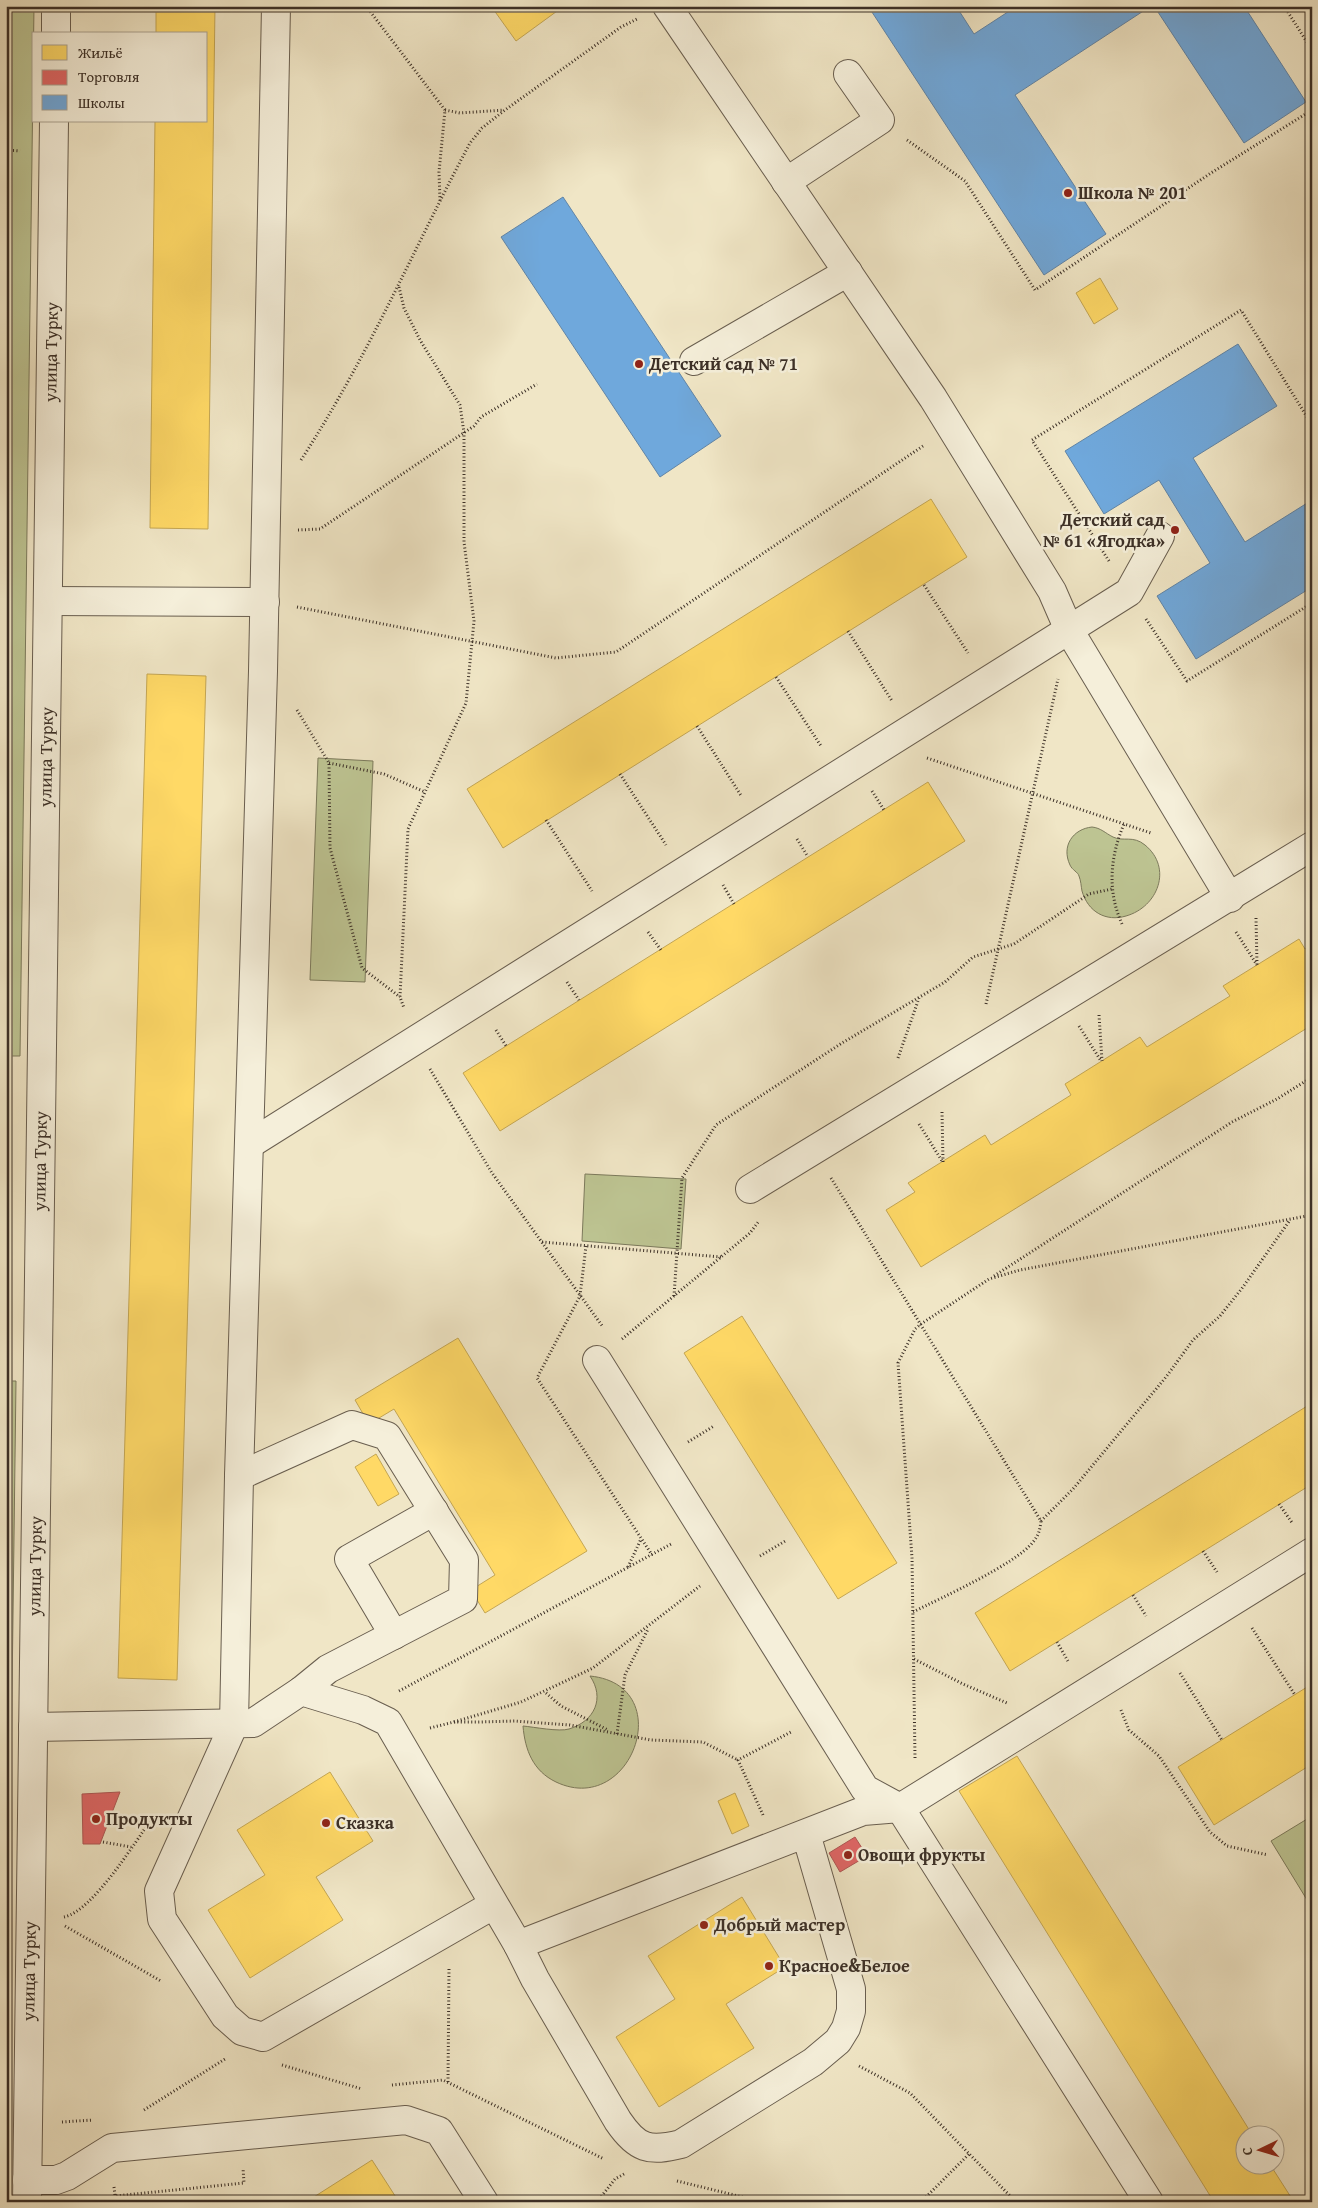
<svg xmlns="http://www.w3.org/2000/svg" width="1318" height="2208" font-family="'Gentium Book Plus',serif">
  <style>
    .green { fill: #bdc492; stroke: #7c7a5c }
    .homes { fill: #ffd966; stroke: #c4a653 }
    .shops { fill: #e06666; stroke: #af5653 }
    .schools { fill: #6fa8dc; stroke: #6084a6 }
    .lines { fill: none; stroke-linecap: round; stroke-linejoin: round }
    .minor-casing { stroke: #695e4f; stroke-width: 30 }
    .path { stroke: #3c3027; stroke-width: 3; stroke-dasharray: 1 2.5; stroke-linecap: butt }
    .minor { stroke: #f5efda; stroke-width: 28 }
    .poi-dot { fill: #8f2418; stroke: #f5efda; stroke-width: 2 }
    .labels { text-anchor: middle; stroke-width: 5; stroke-linejoin: round; paint-order: stroke }
    .poi-label { font-size: 18px; font-weight: bold; fill: #3c3027; stroke: #f5efda; text-anchor: start }
    .street-label { font-size: 18px; fill: #3c3027; stroke: #f5efda }
  </style>
  <rect width="100%" height="100%" fill="#f0e6c6"/>
  <filter id="stains"><feTurbulence type="fractalNoise" baseFrequency=".004" numOctaves="4"/><feColorMatrix values="0 0 0 0 .2 0 0 0 0 .09 0 0 0 0 .02 0 0 0 .5 -.17"/></filter>
  <radialGradient id="worn" r=".72"><stop offset=".6" stop-color="#630" stop-opacity="0"/><stop offset="1" stop-color="#630" stop-opacity=".3"/></radialGradient>
  <g class="green">
    <path d="M6 6H34L20 1056H6Z"/>
    <path d="M318 758 373 761 365 982 310 980Z"/>
    <path d="M1092 827C1101 828 1105 833 1113 837 1123 842 1133 835 1145 845 1173 868 1158 907 1126 916 1106 922 1088 912 1082 891 1081 886 1081 881 1079 876 1078 872 1072 870 1070 865 1061 846 1073 829 1092 827Z"/>
    <path d="M585 1174 686 1179 681 1249 582 1241Z"/>
    <path d="M6 1381H16L6 2163Z"/>
    <path d="M590 1676C679 1685 632 1818 556 1782 533 1771 525 1750 523 1726 534 1727 559 1732 569 1729 595 1721 605 1698 590 1676Z"/>
    <path d="M1312 1816V1908L1271 1841Z"/>
  </g>
  <g class="homes">
    <path d="M156 6H215L208 529 150 528 155 121H206V34H156Z"/>
    <path d="M491 6H564L516 41Z"/>
    <path d="M1100 278 1118 309 1094 324 1076 293Z"/>
    <path d="M931 499 967 557 503 848 467 789Z"/>
    <path d="M147 674 206 676 177 1680 118 1678Z"/>
    <path d="M928 782 965 841 500 1131 463 1073Z"/>
    <path d="M1299 939 1305 949 1312 945V1025L921 1267 886 1210 915 1192 908 1183 985 1135 991 1145 1071 1095 1065 1084 1140 1037 1147 1047 1230 996 1223 986Z"/>
    <path d="M742 1316 897 1563 838 1599 684 1353Z"/>
    <path d="M458 1338 587 1551 485 1613 471 1590 495 1575 394 1409 369 1424 355 1400Z"/>
    <path d="M1312 1403V1484L1010 1671 975 1613Z"/>
    <path d="M376 1454 399 1494 378 1506 355 1467Z"/>
    <path d="M1312 1684V1764L1214 1825 1178 1767Z"/>
    <path d="M1017 1756 1253 2136H1246V2166H1271L1294 2202H1214L1175 2139 959 1791Z"/>
    <path d="M330 1772 373 1841 316 1877 343 1920 250 1978 208 1910 265 1875 237 1830Z"/>
    <path d="M735 1793 749 1826 732 1834 718 1801Z"/>
    <path d="M742 1897 785 1967 726 2004 754 2048 659 2107 616 2037 675 1999 648 1956Z"/>
    <path d="M372 2160 399 2202H306Z"/>
  </g>
  <g class="shops">
    <path d="M120 1792 100 1844H83L82 1794Z"/>
    <path d="M855 1837 867 1856 840 1872 829 1853Z"/>
  </g>
  <g class="schools">
    <path d="M868 6H956L974 34 1017 6H1151L1015 95 1106 234 1044 275Z"/>
    <path d="M1154 6H1244L1306 102 1244 143Z"/>
    <path d="M563 197 721 436 660 477 501 237Z"/>
    <path d="M1238 344 1277 406 1193 458 1245 542 1312 500V587L1196 659 1157 596 1210 563 1159 480 1104 514 1065 451Z"/>
  </g>
  <g class="lines">
    <g class="minor-casing">
      <g id="minor">
        <path d="M276 6 263 671 239 1476 234 1724 159 1891 162 1919 225 2016 242 2031 263 2037 493 1905"/>
        <path d="M667 6 933 398 1052 591 1069 630 1230 898"/>
        <path d="M56 34V6"/>
        <path d="M786 182 880 120 848 74"/>
        <path d="M694 361 848 272"/>
        <path d="M48 601 265 602"/>
        <path d="M250 1144 1129 592 1160 536"/>
        <path d="M750 1189 1312 846"/>
        <path d="M597 1360 865 1789 900 1808 1149 2202"/>
        <path d="M239 1476 352 1425 387 1436 464 1560 463 1599 328 1669 301 1691"/>
        <path d="M394 1635 349 1559 434 1511"/>
        <path d="M33 1727 253 1723 301 1691 363 1710 388 1722 518 1945"/>
        <path d="M806 1834 851 1989V2011L846 2028 838 2041 813 2062 681 2144C649 2152 637 2149 618 2121L535 1979 518 1945 863 1811 900 1808 1312 1552"/>
        <path d="M27 2180H56L67 2176 112 2148 406 2120 439 2131 484 2202"/>
        <path d="M27 2202 54 121"/>
      </g>
    </g>
    <g class="path">
      <path d="M366 6 445 110 439 172 440 201"/>
      <path d="M1284 6 1312 50"/>
      <path d="M445 110 460 113 504 110"/>
      <path d="M907 140 965 181 1035 290 1211 173 1312 110"/>
      <path d="M6 150 20 151"/>
      <path d="M399 287 404 308 420 340 460 405 464 433V542L474 621 466 703 408 829 400 997 404 1008"/>
      <path d="M301 460C368 357 413 250 470 143L482 128 505 110 621 27 637 19"/>
      <path d="M298 530 320 529 474 426 481 417 537 384"/>
      <path d="M1109 561 1032 440 1241 310 1312 425"/>
      <path d="M924 585 968 653"/>
      <path d="M297 607 556 658 616 652 923 446"/>
      <path d="M1146 619 1187 681 1312 603"/>
      <path d="M848 631 892 701"/>
      <path d="M776 677 821 746"/>
      <path d="M297 710 329 763 330 848 362 968 400 997"/>
      <path d="M697 726 742 797"/>
      <path d="M927 758 1151 833"/>
      <path d="M329 763 384 774 425 792"/>
      <path d="M620 774 666 845"/>
      <path d="M872 791 884 810"/>
      <path d="M546 820 592 891"/>
      <path d="M797 839 808 857"/>
      <path d="M723 885 734 904"/>
      <path d="M1256 918 1257 965"/>
      <path d="M1122 924C1107 891 1110 857 1124 824"/>
      <path d="M648 932 661 950"/>
      <path d="M1236 932 1257 965"/>
      <path d="M567 982 579 1000"/>
      <path d="M986 1004 1058 679"/>
      <path d="M1099 1015 1102 1061"/>
      <path d="M1079 1026 1101 1061"/>
      <path d="M496 1030 506 1046"/>
      <path d="M898 1058 919 998"/>
      <path d="M430 1069 492 1173 603 1327"/>
      <path d="M942 1112 943 1162"/>
      <path d="M919 1124 942 1161"/>
      <path d="M831 1178 1041 1521C1040 1529 1039 1535 1033 1542 1016 1564 941 1598 913 1612"/>
      <path d="M542 1242 721 1257"/>
      <path d="M586 1246 580 1296 537 1378 652 1555"/>
      <path d="M994 1276 1232 1122 1277 1099 1312 1077"/>
      <path d="M674 1296 682 1178 716 1125 842 1043 945 982 973 957 1014 944 1089 894 1112 889"/>
      <path d="M622 1339 750 1233 759 1221"/>
      <path d="M688 1442 714 1426"/>
      <path d="M1279 1504 1293 1524"/>
      <path d="M1041 1521 1073 1489 1166 1377 1193 1340 1220 1316 1243 1287 1290 1220"/>
      <path d="M1203 1551 1217 1572"/>
      <path d="M760 1556 787 1540"/>
      <path d="M628 1567 641 1539"/>
      <path d="M1133 1595 1146 1616"/>
      <path d="M1252 1628 1295 1695"/>
      <path d="M1057 1642 1069 1663"/>
      <path d="M914 1659 963 1684 1007 1703"/>
      <path d="M1180 1673 1222 1740"/>
      <path d="M399 1691 673 1543"/>
      <path d="M546 1693 561 1706 608 1730"/>
      <path d="M1121 1710 1129 1730 1159 1756 1210 1832 1227 1846 1268 1855"/>
      <path d="M454 1722 521 1702 593 1668 700 1586"/>
      <path d="M430 1728 454 1722H479L515 1721 570 1725 651 1740 703 1742 738 1760"/>
      <path d="M617 1734 625 1675 648 1629"/>
      <path d="M915 1758 912 1558 898 1363 915 1329 921 1324 989 1279 1020 1270 1312 1215"/>
      <path d="M763 1815 738 1760 791 1732"/>
      <path d="M103 1842 131 1847"/>
      <path d="M64 1917C93 1911 135 1842 153 1817"/>
      <path d="M65 1926 161 1981"/>
      <path d="M282 2065 362 2089"/>
      <path d="M859 2066 910 2093 1016 2202"/>
      <path d="M448 2082 449 1968"/>
      <path d="M392 2085 443 2080 604 2159"/>
      <path d="M144 2110 225 2059"/>
      <path d="M62 2122 93 2120"/>
      <path d="M677 2181 763 2202"/>
      <path d="M114 2187 115 2196 244 2183 243 2168"/>
      <path d="M597 2202 615 2179 624 2174"/>
      <path d="M921 2202 969 2154"/>
    </g>
    <use href="#minor" class="minor"/>
  </g>
  <g class="poi-dot">
    <circle cx="1068" cy="193" r="5"/>
    <circle cx="639" cy="364" r="5"/>
    <circle cx="1175" cy="530" r="5"/>
    <circle cx="96" cy="1819" r="5"/>
    <circle cx="326" cy="1823" r="5"/>
    <circle cx="848" cy="1855" r="5"/>
    <circle cx="704" cy="1925" r="5"/>
    <circle cx="769" cy="1966" r="5"/>
  </g>
  <g class="labels">
    <g class="poi-label">
      <text x="1078" y="199">Школа № 201</text>
      <text x="649" y="370">Детский сад № 71</text>
      <text x="1165" y="526" text-anchor="end">Детский сад<tspan x="1165" dy="21">№ 61 «Ягодка»</tspan></text>
      <text x="106" y="1825">Продукты</text>
      <text x="336" y="1829">Сказка</text>
      <text x="858" y="1861">Овощи фрукты</text>
      <text x="714" y="1931">Добрый мастер</text>
      <text x="779" y="1972">Красное&amp;Белое</text>
    </g>
    <g class="street-label">
      <text transform="translate(51 352) rotate(-89)" y="6">улица Турку</text>
      <text transform="translate(46 757) rotate(-89)" y="6">улица Турку</text>
      <text transform="translate(40 1161) rotate(-89)" y="6">улица Турку</text>
      <text transform="translate(35 1566) rotate(-89)" y="6">улица Турку</text>
      <text transform="translate(29 1971) rotate(-89)" y="6">улица Турку</text>
    </g>
  </g>
  <rect width="1318" height="2208" fill="none" stroke="#f0e6c6" stroke-width="25"/>
  <rect x="8" y="8" width="1303" height="2193" fill="none" stroke="#3c3027" stroke-width="2.5"/>
  <rect x="12" y="12" width="1293" height="2183" fill="none" stroke="#3c3027"/>
  <rect x="32" y="32" width="175" height="90" fill="#f5efda" stroke="#aba392"/>
  <rect x="42" y="45" width="25" height="15" fill="#ffd966" stroke="#aba392"/>
  <text x="78" y="58" font-size="15" fill="#3c3027">Жильё</text>
  <rect x="42" y="70" width="25" height="15" fill="#e06666" stroke="#aba392"/>
  <text x="78" y="82" font-size="15" fill="#3c3027">Торговля</text>
  <rect x="42" y="95" width="25" height="15" fill="#6fa8dc" stroke="#aba392"/>
  <text x="78" y="108" font-size="15" fill="#3c3027">Школы</text>
  <g transform="translate(1260 2150) rotate(265)"><circle r="24" fill="#f5efda" stroke="#aba392"/>
  <path d="M0-4L9 19L0 12L-9 19Z" fill="#8f2418"/>
  <text y="-8" font-size="14" font-weight="bold" text-anchor="middle" fill="#3c3027">С</text>
  </g>
  <rect width="100%" height="100%" filter="url(#stains)"/>
  <rect width="100%" height="100%" fill="url(#worn)"/>
</svg>
